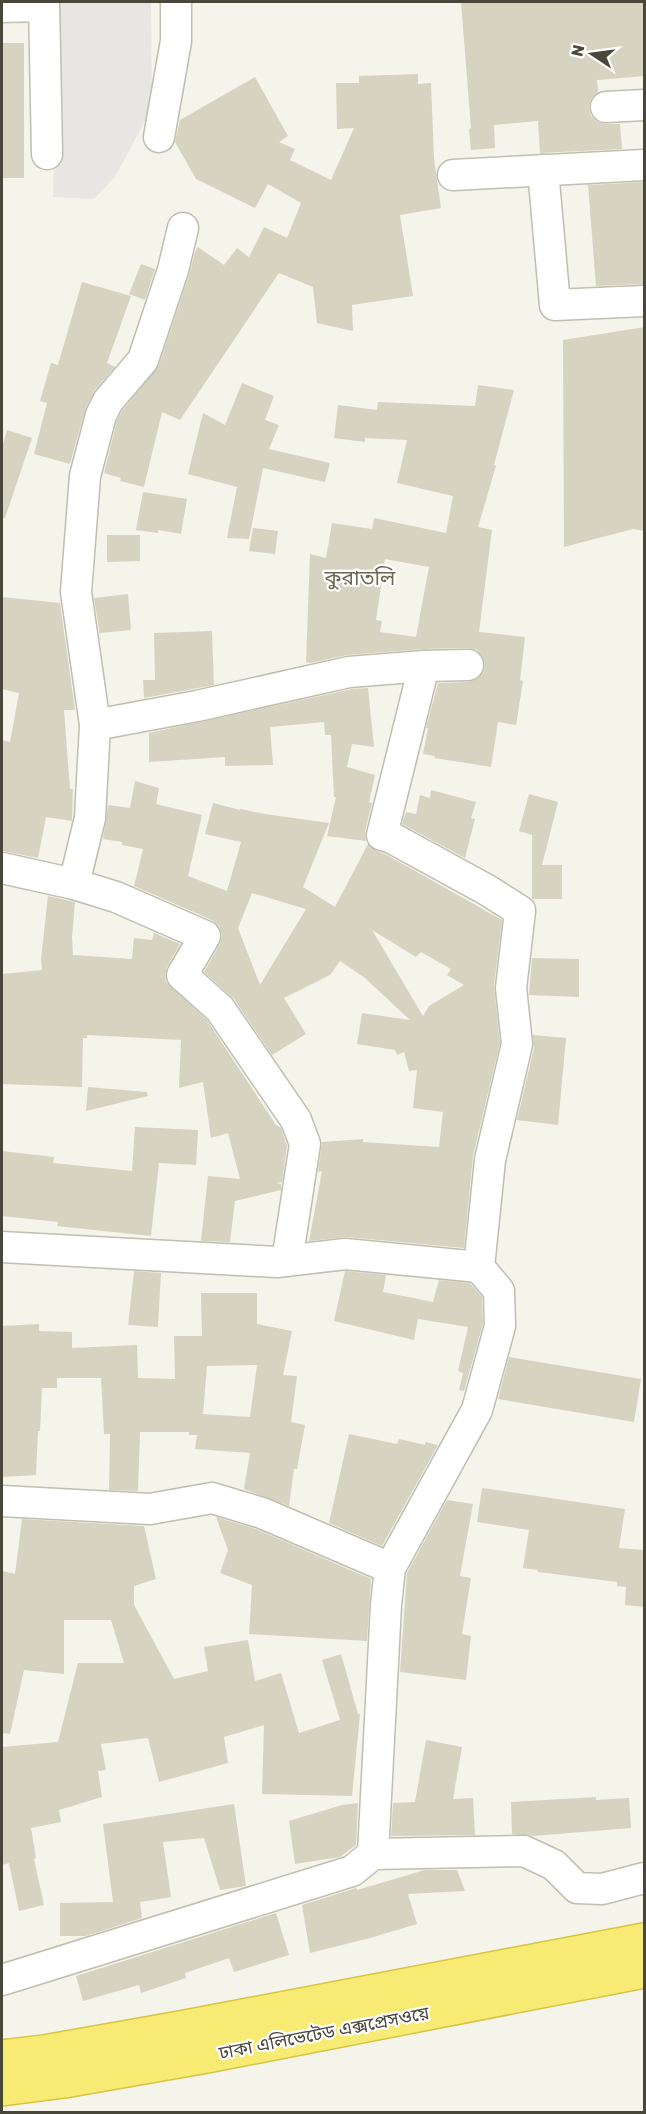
<svg xmlns="http://www.w3.org/2000/svg" width="646" height="2114" font-family="Rubik,'Noto Sans Bengali',sans-serif">
  <style>
    .parking { fill: #e7e6e2 }
    .building { fill: #d6d3c1; fill-rule: evenodd }
    .lines { fill: none; stroke-linecap: round; stroke-linejoin: round }
    .minor-casing { stroke: #c0beae; stroke-width: 33 }
    .highway-casing { stroke: #d7c443; stroke-width: 36 }
    .minor { stroke: #fff; stroke-width: 30 }
    .highway { stroke: #f8eb73; stroke-width: 33 }
    .labels { text-anchor: middle; stroke-width: 4.5; stroke-linejoin: round; paint-order: stroke }
    .street-label { font-size: 18px; fill: #494739; stroke: #fff }
    .quarter-label { font-size: 21px; fill: #6b6751; stroke: #fff }
  </style>
  <rect width="100%" height="100%" fill="#f5f4eb"/>
  <path class="parking" d="M57 2H151L152 108 115 177 94 199 53 197Z"/>
  <g class="building">
    <path d="M461 2H645V76L597 80 598 92 591 99 589 107 591 116 598 122 607 124H620L622 149 540 153 538 121 494 125 495 148 471 150 469 129 471 128Z"/>
    <rect x="2" y="43" width="22" height="135"/>
    <path d="M418 74V84L431 83 434 159 441 208 400 215 413 296 352 305 353 331 317 323 313 287 279 273 180 420 162 412 144 487 120 481 121 478 104 473 117 421 122 411 159 365 189 275 195 252 198 247 224 265 237 248 249 257 264 227 287 238 301 203 268 184 255 208 196 179 175 142 180 120 255 77 288 136 279 142 295 149 290 160 331 180 354 128 337 129 336 83H359V76Z"/>
    <path d="M645 182V284L596 286 588 185Z"/>
    <path d="M141 264 155 269 145 300 129 294Z"/>
    <path d="M82 282 131 296 107 363 115 367 95 390 86 407 70 464 34 454 47 403 40 401 51 363 58 365Z"/>
    <path d="M645 327V531L633 529 564 547 563 340Z"/>
    <path d="M242 383 274 396 265 420 279 425 269 449 330 463 325 482 263 468 249 539 227 538 237 487 188 474 203 413 225 425Z"/>
    <path d="M478 385 514 390 494 465 496 466 478 527 492 530 479 632 525 637 520 680 523 681 516 725 498 722 491 767 435 758V756L423 754 428 728H426L438 683 468 682 477 679 483 673 485 664 482 656 477 650 468 648 423 649 347 655 310 663 306 662 310 554 326 558 332 523 372 529 374 518 446 533 453 496 397 483 407 440 365 438V442L334 438 338 405 377 410 378 402 475 406ZM385 559 429 567 416 637 380 632 382 621 376 620Z"/>
    <path d="M7 430 32 438 5 518H2V447Z"/>
    <path d="M143 492 187 499 181 534 158 530V533L136 530Z"/>
    <path d="M253 528 278 531 275 554 249 551Z"/>
    <path d="M107 535H140V561L107 562Z"/>
    <path d="M128 594 131 630 100 633 101 642 94 598Z"/>
    <path d="M2 597 60 603 75 710H64L70 789H73L72 821 46 817 38 858 2 851V740L10 742 19 693 2 689Z"/>
    <path d="M212 631 214 685 144 698 143 680H155L154 633Z"/>
    <path d="M368 688 374 747 352 744 347 767 375 775 369 802 372 803 365 831 366 841 327 836 336 797H334L331 735H325L324 722 270 727 273 765 225 766V757L149 762V733L352 689Z"/>
    <path d="M135 781 159 788 156 804 202 815 188 876 227 891 241 842 205 834 213 803 240 810V809L265 814 329 823 303 887 335 907 368 844 377 851 385 854 502 920 494 986 500 1043 473 1156 464 1248 347 1237 309 1241 322 1171 318 1172 322 1142 363 1139V1142L439 1147 443 1112 413 1108 417 1070 409 1071 404 1052 397 1055 395 1050 357 1044 362 1013 410 1020 365 978 340 961 330 975 284 998 306 1034 272 1055 234 999 204 972 220 944 222 935 219 926 212 920 134 886 143 849 122 845V842L103 839 108 805 130 808ZM252 893 306 909 260 985 238 928ZM372 930 416 957 421 952 451 969 447 975 464 985 429 1006 423 1016Z"/>
    <path d="M431 790 476 802 471 818 475 819 465 858 402 824 406 812 416 814 420 795 430 798Z"/>
    <path d="M529 794 558 802 542 865H562V899H532V835L519 831Z"/>
    <path d="M48 896 75 902 72 937 73 955 132 959 134 938 152 940 154 933 180 944 167 967 165 974 166 982 207 1020 276 1125 281 1128 287 1146 282 1182 276 1183 281 1184V1190L235 1201 230 1242 201 1241 208 1176 240 1179 228 1133 211 1138 203 1082 179 1088 181 1040 87 1035V1038H83L82 1087 2 1084V974L42 970 41 959Z"/>
    <path d="M532 958 579 959V997L529 995Z"/>
    <path d="M533 1035 566 1038 558 1125 517 1120 534 1048Z"/>
    <path d="M88 1087 147 1092 148 1096 86 1111Z"/>
    <path d="M135 1127 198 1130 196 1165 159 1163 151 1236 57 1226 58 1222 2 1216V1151L54 1157 53 1163 132 1171Z"/>
    <path d="M134 1271 161 1273 158 1327 128 1325Z"/>
    <path d="M345 1271 386 1275 383 1292 433 1302 439 1280 470 1283 482 1297 483 1324 464 1391 459 1390 463 1373 458 1371 468 1327 418 1319 414 1340 334 1321Z"/>
    <path d="M201 1293H257V1324L292 1331 283 1375 297 1376 291 1422 305 1425 297 1469H294L289 1506 244 1489 250 1453 195 1449 197 1435H189V1432H140L138 1491 109 1490 110 1434H104L101 1378H57V1388H42L40 1431H38L36 1475 2 1477V1326L39 1324V1331L72 1332V1348L137 1345 138 1378 175 1379 174 1336H202ZM257 1365 250 1417 203 1414 207 1366Z"/>
    <path d="M509 1357 641 1379 634 1422 498 1399Z"/>
    <path d="M349 1434 397 1444 399 1439 425 1445V1442L438 1445 382 1546 329 1523Z"/>
    <path d="M482 1488 625 1509 619 1548 645 1550V1607L625 1605 626 1587 617 1586V1582L538 1572V1570L523 1568 529 1530 477 1522Z"/>
    <path d="M447 1500 473 1504 460 1576 471 1578 462 1634 471 1636 466 1680 400 1672 407 1573Z"/>
    <path d="M216 1517 256 1529 371 1579 367 1641 249 1634 252 1585 220 1573 228 1550Z"/>
    <path d="M22 1519 144 1526 156 1579 134 1586V1605L174 1679 208 1671 204 1647 248 1640 255 1681 281 1673 299 1733 340 1720 322 1660 341 1654 358 1714H360L352 1796 262 1794 264 1725 224 1737 228 1763 159 1782 148 1738 101 1744 106 1770 98 1771 102 1797 59 1810 61 1822 31 1828 36 1858 34 1859 44 1905 19 1911 9 1863 2 1865V1747L58 1742 78 1663H124L111 1620H64V1674L24 1670 10 1734 2 1733V1571L15 1574Z"/>
    <path d="M426 1740 462 1747 453 1799 473 1798 475 1835 391 1836 393 1803 415 1802Z"/>
    <path d="M596 1797V1800L629 1798 631 1828 533 1836 512 1834 511 1802Z"/>
    <path d="M358 1803 356 1845 340 1857 295 1864 289 1821 342 1805Z"/>
    <path d="M234 1804 246 1886 220 1890 204 1838 163 1842 171 1897 140 1902 142 1918 86 1936H60V1903L113 1902 103 1824Z"/>
    <path d="M425 1870H457L465 1891 408 1894 417 1924 370 1938 310 1953 302 1905 356 1888 357 1890Z"/>
    <path d="M276 1913 289 1955 234 1972 229 1958 185 1973 186 1978 141 1993 139 1985 83 2001 76 1976Z"/>
  </g>
  <g class="lines">
    <g class="minor-casing">
      <g id="minor">
        <path d="M44 2 47 154"/>
        <path d="M2 7 44 6"/>
        <path d="M606 107 644 105"/>
        <path d="M159 137 176 41V2"/>
        <path d="M543 170 555 305 644 301"/>
        <path d="M453 175 644 165"/>
        <path d="M95 725 197 706 349 672 424 666 468 665"/>
        <path d="M2 868 74 884 116 897 205 936 182 975 220 1009 296 1120 305 1144 287 1261"/>
        <path d="M74 884 90 818 95 725 76 592 85 476 101 415 108 401 143 360 173 270 183 228"/>
        <path d="M2 1247 277 1262 345 1254 479 1267"/>
        <path d="M2 1501 150 1509 212 1498 262 1513 390 1568"/>
        <path d="M373 1854 386 1605 390 1568 477 1410 500 1326 499 1291 479 1267 490 1160 517 1044 511 988 520 911 487 890 392 838 382 835 424 666"/>
        <path d="M2 1980 352 1871 373 1854 524 1851 554 1865 577 1888 602 1889 644 1878"/>
      </g>
    </g>
    <g class="highway-casing">
      <g id="highway">
        <path d="M2 2057 44 2052 180 2028 644 1940"/>
        <path d="M2 2089 64 2081 207 2056 644 1971"/>
      </g>
    </g>
    <use href="#minor" class="minor"/>
    <use href="#highway" class="highway"/>
  </g>
  <g class="labels">
    <g class="street-label">
      <text transform="translate(324 2033) rotate(-11)" y="6">ঢাকা এলিভেটেড এক্সপ্রেসওয়ে</text>
    </g>
    <g class="quarter-label">
      <text x="360" y="585">কুরাতলি</text>
    </g>
  </g>
  <rect width="646" height="2114" fill="none" stroke="#494739" stroke-width="6"/>
  <g transform="translate(592 54) rotate(283)" stroke="#ffffff" stroke-width="4.5" paint-order="stroke">
  <path d="M0-4.5L10 22L0 15L-10 22Z" fill="#494739"/>
  <text y="-9" font-size="16" font-weight="bold" text-anchor="middle" fill="#494739">N</text>
  </g>
</svg>
